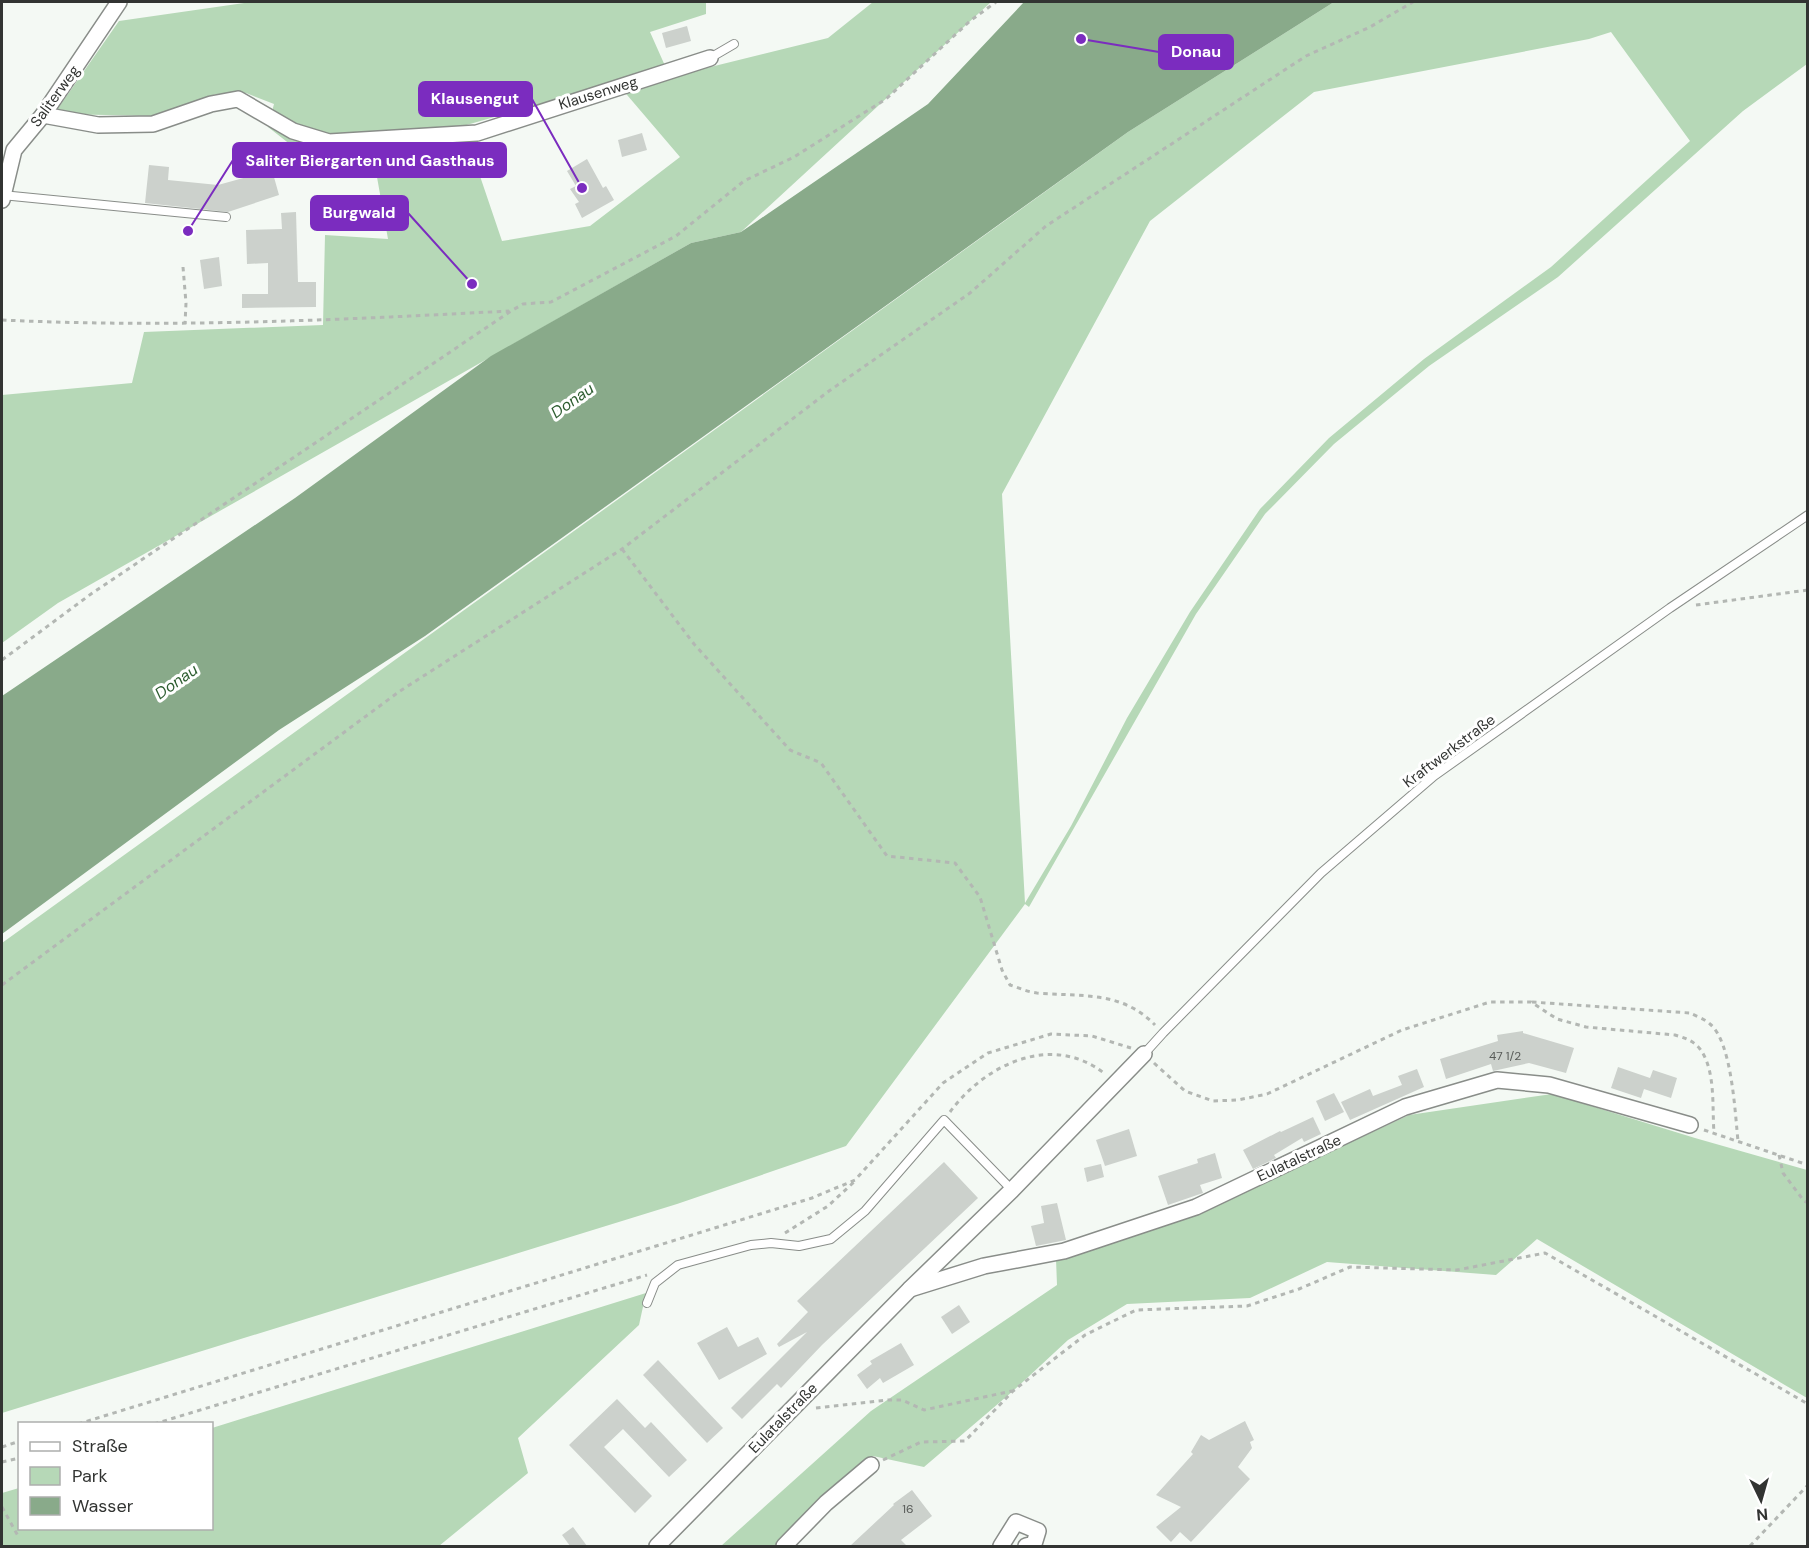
<svg xmlns="http://www.w3.org/2000/svg" width="1809" height="1548" font-family="'DM Sans',sans-serif">
  <style>
    .green { fill: #b6d8b7; fill-rule: evenodd }
    .water { fill: #89aa8a }
    .building { fill: #ccd1cc }
    .lines { fill: none; stroke-linecap: round; stroke-linejoin: round }
    .service-casing { stroke: #898d89; stroke-width: 10 }
    .minor-casing { stroke: #898d89; stroke-width: 18 }
    .path { stroke: #b3b7b3; stroke-width: 3; stroke-dasharray: 4.5 4.5; stroke-linecap: butt }
    .service { stroke: #fff; stroke-width: 8 }
    .minor { stroke: #fff; stroke-width: 15 }
    .labels { text-anchor: middle; stroke-width: 6; stroke-linejoin: round; paint-order: stroke }
    .number-label { font-size: 12px; fill: #585b58 }
    .street-label { font-size: 15px; fill: #323432; stroke: #fff }
    .water-label { font-size: 16px; font-style: italic; fill: #2d5d30; stroke: #fff }
    .leader { fill: none; stroke: #7b2cbf; stroke-width: 2 }
    .callout-dot { fill: #7b2cbf; stroke: #fff; stroke-width: 2 }
    .callout { fill: #7b2cbf; stroke: #7b2cbf; stroke-width: 2 }
    .callout-label { font-size: 16px; text-anchor: middle; font-weight: bold; fill: #fff }
  </style>
  <rect width="100%" height="100%" fill="#f4f9f4"/>
  <g class="green">
    <path d="M251 2H706V14L650 32 670 77 828 38 873 2H991L741 232 691 243 58 603 2 643V395L132 383 144 332 323 325 325 235 388 239 372 149 291 145 268 127 274 104 246 93 216 94 158 116 54 114 119 21ZM616 82 680 157 590 226 502 241 463 126Z"/>
    <path d="M1334 2H1807V64L1743 111 1558 277 1429 366 1334 444 1265 514 1196 614 1029 907 1025 904 846 1146 677 1204 2 1413V943L1128 132ZM1611 32 1690 141 1551 267 1424 359 1329 438 1260 509 1190 612 1127 718 1071 826 1025 903 1002 494 1150 221 1314 92 1589 39Z"/>
    <path d="M1552 1094 1695 1138 1807 1170V1398L1537 1239 1496 1275 1327 1262 1250 1298 1127 1304 1068 1340 1013 1391 924 1467 873 1456 781 1546H721L871 1411 1057 1285 1056 1259 1216 1205 1409 1115Z"/>
    <path d="M646 1293 639 1325 518 1438 528 1473 439 1546H2V1493L19 1488 20 1528H212V1428Z"/>
  </g>
  <path class="water" d="M1024 2H1334L1128 132 425 636 279 730 2 934V696L295 498 491 356 691 243 741 232 928 104Z"/>
  <g class="building">
    <path d="M687 26 691 41 666 48 662 33Z"/>
    <path d="M642 133 647 150 622 157 618 140Z"/>
    <path d="M587 159 603 188 606 186 614 200 582 218 575 204 579 202 570 189 576 186 567 171Z"/>
    <path d="M149 165 169 167 168 180 218 185 272 170 279 195 228 212 145 203Z"/>
    <path d="M296 212 298 282H316V307L242 308V294H268V263L247 264 246 230 282 229 281 213Z"/>
    <path d="M219 257 222 286 204 289 200 260Z"/>
    <path d="M1523 1031V1033L1574 1048 1566 1073 1529 1063 1493 1071 1491 1064 1446 1079 1440 1059 1498 1041 1497 1035Z"/>
    <path d="M1618 1067 1650 1078 1653 1070 1677 1078 1671 1098 1644 1089 1641 1098 1611 1088Z"/>
    <path d="M1417 1069 1424 1087 1350 1120 1341 1102 1370 1089 1373 1096 1402 1085 1398 1076Z"/>
    <path d="M1334 1093 1344 1112 1325 1121 1316 1101Z"/>
    <path d="M1313 1117 1321 1134 1304 1142 1302 1138 1274 1155 1276 1158 1253 1169 1243 1150 1280 1131 1281 1132Z"/>
    <path d="M1129 1129 1137 1156 1105 1166 1096 1140Z"/>
    <path d="M1215 1153 1222 1178 1200 1185 1203 1193 1168 1205 1158 1176 1198 1163 1197 1159Z"/>
    <path d="M944 1162 978 1198 822 1345 781 1388 777 1384 742 1419 731 1408 807 1332 779 1347 777 1344 808 1312 797 1301Z"/>
    <path d="M1101 1164 1104 1177 1087 1182 1084 1168Z"/>
    <path d="M1057 1203 1066 1240 1036 1246 1031 1226 1044 1223 1041 1206Z"/>
    <path d="M959 1305 970 1322 952 1334 941 1317Z"/>
    <path d="M727 1327 738 1347 758 1337 767 1354 719 1380 697 1343Z"/>
    <path d="M901 1343 914 1365 883 1383 880 1378 867 1389 857 1375 872 1364 870 1361Z"/>
    <path d="M658 1360 723 1428 707 1443 643 1375Z"/>
    <path d="M617 1399 645 1428 651 1422 687 1460 669 1477 623 1429 604 1447 652 1496 635 1513 569 1445Z"/>
    <path d="M1245 1421 1254 1440 1250 1442 1252 1448 1238 1467 1250 1479 1191 1542 1180 1532 1171 1542 1156 1527 1181 1507 1156 1495 1193 1454 1191 1452 1201 1435 1209 1440Z"/>
    <path d="M912 1490 932 1516 901 1540 907 1546H850L894 1505 893 1504Z"/>
    <path d="M573 1527 587 1546H570L562 1535Z"/>
  </g>
  <g class="lines">
    <g class="service-casing">
      <g id="service">
        <path d="M710 58 734 44"/>
        <path d="M2 195 226 217"/>
        <path d="M1144 1054 1163 1033 1321 873 1434 776 1670 608 1808 515"/>
        <path d="M647 1303 655 1283 678 1265 751 1245 771 1243 799 1246 831 1239 865 1211 944 1120 1012 1190"/>
      </g>
    </g>
    <g class="minor-casing">
      <g id="minor">
        <path d="M43 115 98 125 153 124 211 104 238 99 293 131 329 142 477 133 710 58"/>
        <path d="M2 200 14 150 43 115 119 2"/>
        <path d="M910 1289 984 1266 1064 1251 1196 1207 1405 1107 1497 1080 1549 1085 1690 1125"/>
        <path d="M657 1546 910 1289 1012 1190 1144 1054"/>
        <path d="M784 1546 826 1503 871 1465"/>
        <path d="M1001 1546 1016 1522 1038 1531 1034 1544 1026 1546"/>
      </g>
    </g>
    <g class="path">
      <path d="M183 267 186 303 185 324"/>
      <path d="M2 320C171 328 340 320 509 311"/>
      <path d="M622 549 694 644 790 750 821 763 887 856 955 863 980 897 1002 970 1010 985C1019 988 1028 992 1037 993 1081 997 1121 990 1155 1025"/>
      <path d="M1696 605 1808 590"/>
      <path d="M2 660 91 594 511 311 523 304 551 302 676 236 744 181 794 157 886 99 970 21 996 2"/>
      <path d="M2 985 400 691 622 549 829 391 970 293 1046 226 1306 56 1370 27 1413 2"/>
      <path d="M1532 1002 1690 1013C1696 1016 1705 1019 1710 1024 1732 1042 1735 1113 1738 1141"/>
      <path d="M1154 1063 1185 1091 1213 1101 1238 1100 1267 1094 1402 1030 1490 1002H1531L1557 1019 1586 1027 1675 1035C1685 1038 1694 1041 1700 1049 1716 1070 1712 1108 1714 1133"/>
      <path d="M950 1112C985 1064 1053 1032 1105 1074"/>
      <path d="M1704 1130 1808 1165"/>
      <path d="M1779 1155 1783 1173 1804 1201 1808 1203"/>
      <path d="M785 1233 828 1206 854 1182"/>
      <path d="M816 1408 888 1400H902L924 1410 1012 1391"/>
      <path d="M78 1424 812 1198 855 1180 943 1083 988 1053 1051 1034 1092 1036 1131 1048"/>
      <path d="M154 1424 647 1275"/>
      <path d="M2 1447 20 1441"/>
      <path d="M883 1460 921 1442 965 1441 1013 1391 1085 1335 1136 1310 1247 1306 1299 1289 1350 1267 1457 1270 1545 1253 1808 1404"/>
      <path d="M2 1462 20 1458"/>
      <path d="M2 1507 18 1536"/>
      <path d="M1750 1546 1808 1485"/>
    </g>
    <use href="#service" class="service"/>
    <use href="#minor" class="minor"/>
  </g>
  <g class="labels">
    <g class="number-label">
      <text x="1505" y="1060">47 1/2</text>
      <text x="908" y="1513">16</text>
    </g>
    <g class="street-label">
      <text transform="translate(598 93) rotate(-17)" y="5">Klausenweg</text>
      <text transform="translate(55 96) rotate(-54)" y="5">Saliterweg</text>
      <text transform="translate(1449 751) rotate(-37)" y="5">Kraftwerkstraße</text>
      <text transform="translate(1299 1158) rotate(-25)" y="5">Eulatalstraße</text>
      <text transform="translate(783 1418) rotate(-46)" y="5">Eulatalstraße</text>
    </g>
    <g class="water-label">
      <text transform="translate(572 400) rotate(-35)" y="6">Donau</text>
      <text transform="translate(176 681) rotate(-35)" y="6">Donau</text>
    </g>
  </g>
  <path class="leader" d="M1081 39L1159 52M582 188L532 99M188 231L233 160M472 284L408 213"/>
  <g class="callout-dot">
    <circle cx="1081" cy="39" r="6"/>
    <circle cx="582" cy="188" r="6"/>
    <circle cx="188" cy="231" r="6"/>
    <circle cx="472" cy="284" r="6"/>
  </g>
  <g class="callout">
    <rect x="1159" y="35" width="74" height="34" rx="6"/>
    <rect x="419" y="82" width="113" height="34" rx="6"/>
    <rect x="233" y="143" width="273" height="34" rx="6"/>
    <rect x="311" y="196" width="97" height="34" rx="6"/>
  </g>
  <g class="callout-label">
    <text x="1196" y="57">Donau</text>
    <text x="475" y="104">Klausengut</text>
    <text x="370" y="166">Saliter Biergarten und Gasthaus</text>
    <text x="359" y="218">Burgwald</text>
  </g>
  <rect width="1809" height="1548" fill="none" stroke="#323432" stroke-width="6"/>
  <rect x="18" y="1422" width="195" height="108" fill="#ffffff" stroke="#adaead" stroke-width="1.5"/>
  <rect x="30" y="1442" width="30" height="9" fill="#ffffff" stroke="#adaead" stroke-width="1.5"/>
  <text x="72" y="1452" font-size="18" fill="#323432">Straße</text>
  <rect x="30" y="1467" width="30" height="18" fill="#b6d8b7" stroke="#adaead" stroke-width="1.5"/>
  <text x="72" y="1482" font-size="18" fill="#323432">Park</text>
  <rect x="30" y="1497" width="30" height="18" fill="#89aa8a" stroke="#adaead" stroke-width="1.5"/>
  <text x="72" y="1512" font-size="18" fill="#323432">Wasser</text>
  <g transform="translate(1761 1500) rotate(175)" stroke="#ffffff" stroke-width="4.5" paint-order="stroke">
  <path d="M0-4.5L10 22L0 15L-10 22Z" fill="#323432"/>
  <text y="-9" font-size="16" font-weight="bold" text-anchor="middle" fill="#323432">N</text>
  </g>
</svg>
